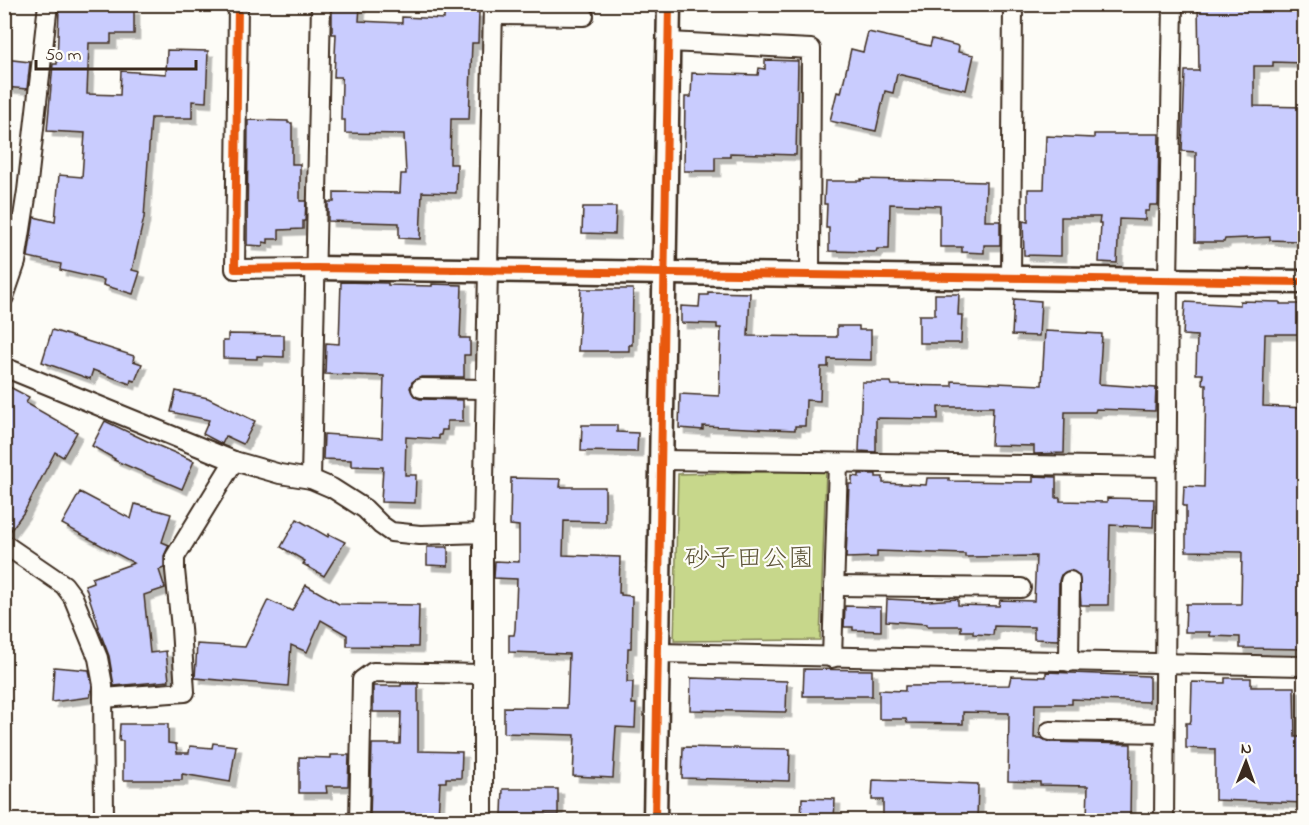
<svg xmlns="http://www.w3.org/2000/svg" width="1309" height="825" font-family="'Indie Flower','Klee One',sans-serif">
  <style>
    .green { fill: #c7d78b; stroke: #818054; stroke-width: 1.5 }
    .building { fill: #c9ccfe; stroke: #3b2a1e; stroke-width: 1.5; filter: url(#shadow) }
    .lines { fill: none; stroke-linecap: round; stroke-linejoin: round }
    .minor-casing { stroke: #3b2a1e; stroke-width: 22 }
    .tertiary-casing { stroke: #3b2a1e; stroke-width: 27 }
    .minor { stroke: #fdfcf7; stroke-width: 18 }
    .tertiary { stroke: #fdfcf7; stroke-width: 22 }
    .cycleway-casing { stroke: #fdfcf7; stroke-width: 11 }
    .cycleway { stroke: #e8590c; stroke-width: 8 }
    .labels { text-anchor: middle; stroke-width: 4.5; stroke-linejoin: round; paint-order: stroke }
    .park-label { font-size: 26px; fill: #5e5539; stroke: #fdfcf7 }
  </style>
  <defs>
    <filter id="shadow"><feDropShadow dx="5.5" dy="5.5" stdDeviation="0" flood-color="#0004"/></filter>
  </defs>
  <rect width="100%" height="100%" fill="#fdfcf7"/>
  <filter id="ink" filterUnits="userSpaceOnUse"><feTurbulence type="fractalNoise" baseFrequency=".0167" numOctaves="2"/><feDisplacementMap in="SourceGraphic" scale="12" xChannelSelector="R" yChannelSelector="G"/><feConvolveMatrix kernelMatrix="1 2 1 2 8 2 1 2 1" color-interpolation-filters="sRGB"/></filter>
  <g filter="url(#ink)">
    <path class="green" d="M826 470 820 640 674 641 678 474Z"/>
    <g class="building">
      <path d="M1198 4H1300L1299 35H1305L1304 63 1273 62V66H1254V106L1305 107 1301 191H1298L1297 241 1270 240V237L1225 239 1224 242H1195L1196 152 1182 151 1185 71H1199Z"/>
      <path d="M332 5 360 6 359 21 402 23V17L444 19V11L479 12 478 43H472L469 119H451L450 164H457L456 193 422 192 420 239 399 238V223L328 221V202H334V192L400 193 401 174H406L404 134 345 133V120H341L342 81 341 77H334L336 34H332Z"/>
      <path d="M59 9H134V34H111V43H89L87 94 120 95 121 71 166 74 167 50 208 51 206 102 192 101V118H151L144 218 132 270 140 272 133 294 103 285 104 280 60 270 61 264 28 257 34 217 55 222 59 175 82 177 85 133 47 131 53 64H57Z"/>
      <path d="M868 32 930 46 932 39 959 46 958 52 974 55 966 90 897 74 893 93 885 91 876 131 830 121 837 92 841 93 851 49 863 52Z"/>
      <path d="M4 59 30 62 27 89 4 87Z"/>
      <path d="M765 60 798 61 796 155 730 153V157H715V171H684L685 97H691L692 73 758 75 759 68 765 69Z"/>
      <path d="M248 120 288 121V123H292V164H300V201H306L305 221H303V229L279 230V239H268V243L263 242V246L247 245Z"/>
      <path d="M1094 134H1159L1158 205H1150L1149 211H1145V220L1119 219 1117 263 1099 262 1101 223H1099L1100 217H1061V256L1024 255 1023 221 1028 222V189H1044L1046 136 1094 138Z"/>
      <path d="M861 179 986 182 985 221H1000V245H984V253L962 252V247H940V206L890 204 889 249H877L876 252 829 251V228H826L827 204H824L825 181H861Z"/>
      <path d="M583 207H616L615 234 582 233Z"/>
      <path d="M4 211 12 213 6 252H4Z"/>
      <path d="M341 282 388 283V285L432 286V284L462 285 460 338H470V355H464V377H421L412 382 410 388 415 397 420 399 463 400V421H447V430H442L441 435H439V439L406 437 405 475H416L415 503 381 502 383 467 351 466V460L323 459 324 434 382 438 384 376 325 374 326 343 339 344Z"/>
      <path d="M581 289H633L632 345H629V351H578Z"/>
      <path d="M708 292 750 293 748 336 837 337V326H859V330H871V360L828 359V367H821L820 401 806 400 805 426H795V430L703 426V430L679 428 680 394 719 396 721 328H717V324L681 323V306L699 307 700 295H708Z"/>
      <path d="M935 294H959L958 315H962L961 343H919V315H935Z"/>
      <path d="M1014 299 1041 301 1039 336 1012 335Z"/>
      <path d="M1240 301 1280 302V304H1305V334H1265L1263 406 1305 408 1302 479H1305V583L1302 593 1301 629H1305V649L1240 648V637L1210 636V632H1185L1186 604H1241L1242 552 1186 551V506H1183L1184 486 1204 487 1206 384H1202L1203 374H1196L1197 336 1183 335 1185 302 1240 305Z"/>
      <path d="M52 330 134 356 133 361 142 364 135 381 131 380 130 384 93 370 90 379 42 362Z"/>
      <path d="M1045 331 1102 334 1099 384 1156 388 1155 411 1096 409 1095 412H1065L1064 453 1034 454V446L991 445 993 407H938V419L876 418V452L859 451 862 382H891L892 385 952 386V381L1042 385Z"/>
      <path d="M228 334 284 335V357L257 356V359L223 358V341H228Z"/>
      <path d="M4 384 29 397 26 403 77 432 63 457 55 452 24 512 8 534 4 533Z"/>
      <path d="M176 391 208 398 255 421 243 444 226 436 222 444 203 434 209 420 171 412Z"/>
      <path d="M105 421 147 441 194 461 182 489 114 460 115 459 92 446Z"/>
      <path d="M582 425H617V432L638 433 637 452 581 451Z"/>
      <path d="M859 474H876V477H883V483L926 485 927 478H949V481L1033 482V476L1056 477V498H1060V501L1107 502V498L1154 499 1153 527 1110 525 1108 605H1081L1079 575 1070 570 1061 575 1059 581 1058 640 1034 639V627L994 626 993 635 973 634V631H961V626H927V624L886 621 887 599 927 601 958 599V605L999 606 1000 600 1034 601 1036 556 965 557V554L877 551V557L846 558 849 484H852V476L859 477Z"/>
      <path d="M511 478 561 479 560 487H605V522L564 521 563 555 620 557 619 593H621V595L632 596 631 648H628L627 682H633L632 704H636L635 728 616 727 613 778 573 776 575 735 504 733V707L567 708 569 654 509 652V635H514L515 629 517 579 494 578 495 561 519 562V526L510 525Z"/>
      <path d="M80 492 131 519 135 504 171 514 162 542 169 545 164 556V568L159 570 165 588 144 595 150 653 166 651 169 681 114 686 109 656 98 627H99L85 585 93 582 92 578 134 563 62 524Z"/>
      <path d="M297 519 328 537 329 534 345 542 324 576 303 564 305 561 281 547Z"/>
      <path d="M427 547H448V566L427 565Z"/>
      <path d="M306 585 339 604 419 605 418 647 347 646V635L321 620 307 652 291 645 288 686 195 678 197 644 245 647 268 600 292 611Z"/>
      <path d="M845 606 881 607V631L853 630V627H844Z"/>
      <path d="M54 667 89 670 92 686 90 697 52 702Z"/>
      <path d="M804 669 872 670V696H803Z"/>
      <path d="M1046 672 1149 676V702L1072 699V704H1035L1034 738H1041L1050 742 1131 744 1130 820 1087 818 1088 786 1040 785V782L1008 781 1009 713 963 712V724L907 723 906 719H879V690L905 691V686L1009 685 1011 676 1046 677Z"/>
      <path d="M691 678 787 681 786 712 690 710Z"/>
      <path d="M1225 678H1251V687H1294L1295 737H1304L1305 803 1215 800V749L1186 748V723H1190L1191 720 1192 682 1225 683Z"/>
      <path d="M401 684H418V751L462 752 461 778H446V782H440L438 817 394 816V819H370L372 744H400L401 712H373V686H401Z"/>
      <path d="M120 724H168V743L176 744 177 753H189L190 746 212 748 213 743 236 746 230 782 182 774V780H123V741H119Z"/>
      <path d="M683 747 790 749 789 781 682 778Z"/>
      <path d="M331 755H349L348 786H326L327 793H299V757L331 758Z"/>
      <path d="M873 780 978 784 977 819 883 816V800H872Z"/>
      <path d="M503 789H558V815L502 814Z"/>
      <path d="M802 798 835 799 834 820 801 819Z"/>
    </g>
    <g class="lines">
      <g class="minor-casing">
        <g id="minor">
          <path d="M238 4 235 269 316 268"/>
          <path d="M493 15 584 16"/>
          <path d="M669 42 811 49 810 276"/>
          <path d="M1011 278 1013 4"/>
          <path d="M4 297 16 262 27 191 48 4"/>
          <path d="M4 367 234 461 280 474 311 479 332 488 365 509 381 525 391 532 420 535 483 533V820"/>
          <path d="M421 388 485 389"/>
          <path d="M662 460 1167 467"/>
          <path d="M311 479 321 4"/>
          <path d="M483 533 493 4"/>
          <path d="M4 544 64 585 73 597 98 658 103 685 104 820"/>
          <path d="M834 586 1021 588"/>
          <path d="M657 653 1304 666"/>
          <path d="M832 658 838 463"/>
          <path d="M1069 662 1070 581"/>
          <path d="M103 698 185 692 181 628 175 570V557L234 461"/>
          <path d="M1050 731 1164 733"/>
          <path d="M359 820 362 680 373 672 483 674"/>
          <path d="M1164 820 1168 280 1173 4"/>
        </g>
      </g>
      <g class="tertiary-casing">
        <g id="tertiary">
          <path d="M316 268 1304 282"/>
          <path d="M655 820 669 4"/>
        </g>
      </g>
      <use href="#minor" class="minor"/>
      <use href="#tertiary" class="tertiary"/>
      <g class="cycleway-casing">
        <g id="cycleway">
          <path d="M238 4 235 269 316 268 1304 282"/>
          <path d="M655 820 669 4"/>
        </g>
      </g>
      <use href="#cycleway" class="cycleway"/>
    </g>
  </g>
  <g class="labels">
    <g class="park-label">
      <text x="749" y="566">砂子田公園</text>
    </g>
  </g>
  <rect width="1309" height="825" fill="none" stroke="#fdfcf7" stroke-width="24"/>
  <rect x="12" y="12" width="1285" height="801" fill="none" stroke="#3b2a1e" stroke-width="2" filter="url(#ink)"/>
  <g transform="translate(1246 762) rotate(1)" stroke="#fdfcf7" stroke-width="4.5" paint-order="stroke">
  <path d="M0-4.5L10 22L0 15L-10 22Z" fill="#3b2a1e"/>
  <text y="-9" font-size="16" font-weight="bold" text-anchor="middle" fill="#3b2a1e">N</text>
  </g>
  <path d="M36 60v9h160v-9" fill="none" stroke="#3b2a1e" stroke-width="3"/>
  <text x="45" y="60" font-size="18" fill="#3b2a1e" stroke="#fdfcf7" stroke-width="4.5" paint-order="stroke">50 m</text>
</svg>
